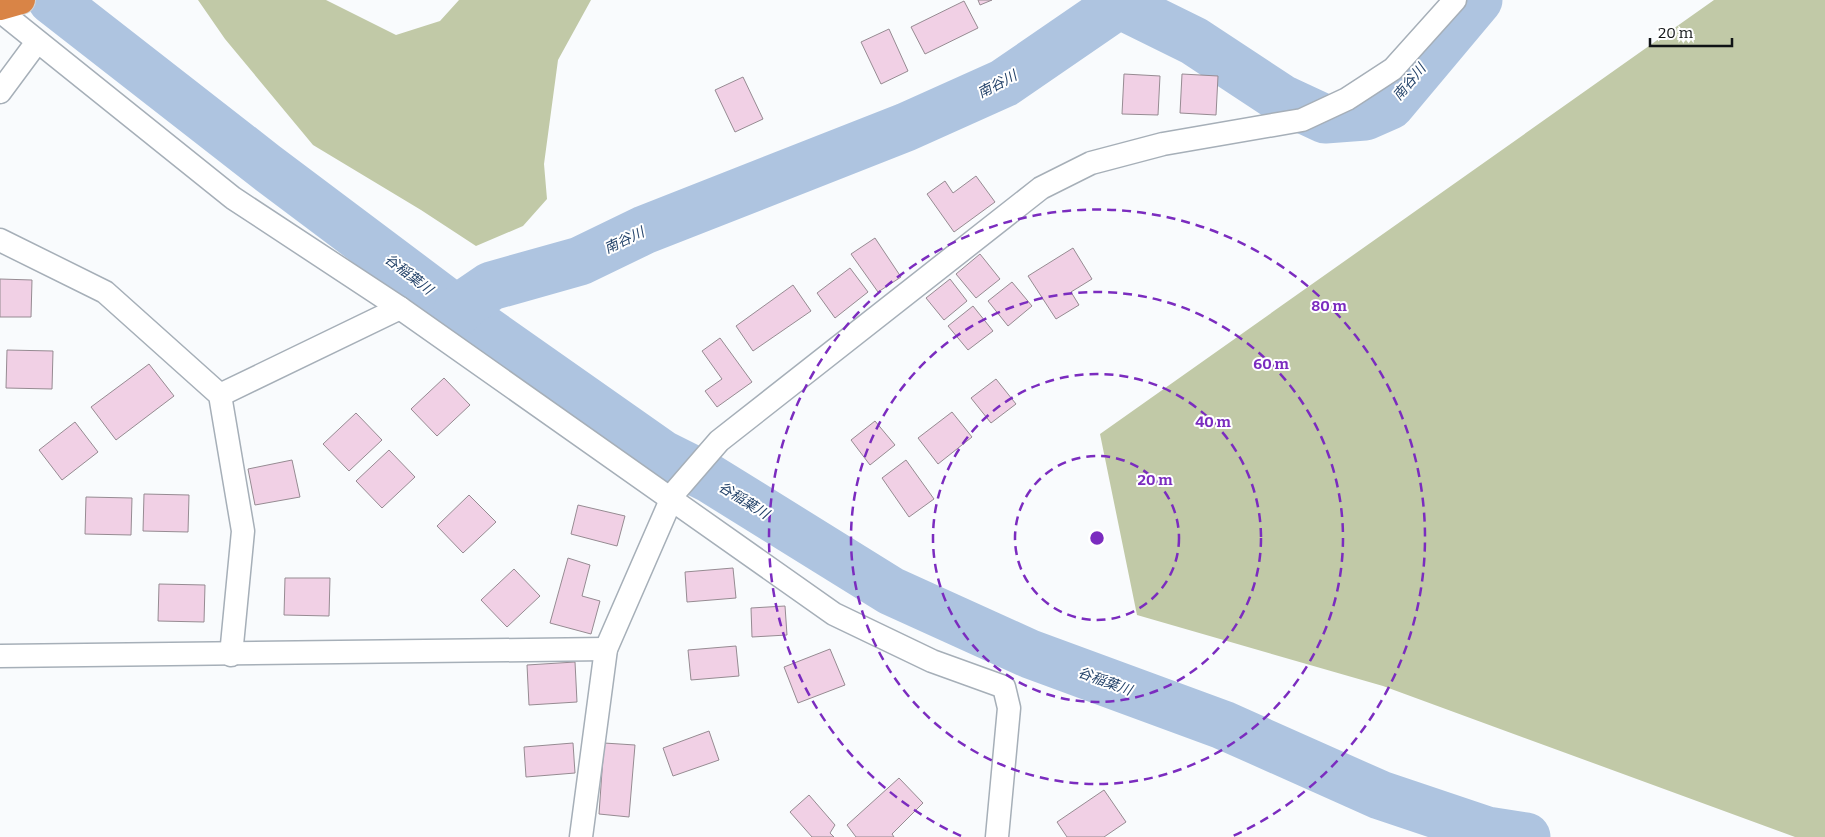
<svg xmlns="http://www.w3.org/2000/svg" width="1825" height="837" font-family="Bitter,'Noto Sans JP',serif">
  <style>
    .forest { fill: #c1c9a7 }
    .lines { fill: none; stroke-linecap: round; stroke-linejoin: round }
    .river { stroke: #aec4e0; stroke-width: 49 }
    .building { fill: #f1d0e5; stroke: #968b92 }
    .street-casing { stroke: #a6afb8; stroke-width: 25 }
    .highway-casing { stroke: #d4d5d5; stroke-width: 30 }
    .street { stroke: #fff; stroke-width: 22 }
    .highway { stroke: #d98446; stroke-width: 28 }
    .ring { fill: none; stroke: #7b2cbf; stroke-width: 2.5; stroke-dasharray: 9 6 }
    .labels { text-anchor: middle; stroke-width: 4; stroke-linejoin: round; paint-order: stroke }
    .water-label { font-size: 14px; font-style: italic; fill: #24436a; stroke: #fff }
    .centre { fill: #7b2cbf; stroke: #fff; stroke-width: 2.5 }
    .ring-label { font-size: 15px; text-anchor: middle; font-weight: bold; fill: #7b2cbf; stroke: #fff; stroke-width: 4; stroke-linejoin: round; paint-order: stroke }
  </style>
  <rect width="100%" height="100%" fill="#f9fbfd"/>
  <g class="forest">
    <path d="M198 0H326L396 35 440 21 459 0H591L558 60 544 164 547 199 523 226 476 246 421 210 313 145 225 39Z"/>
    <path d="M1714 0H1825V837H1795L1383 686 1137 615 1100 434Z"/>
  </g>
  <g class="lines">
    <g class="river">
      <path d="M52 0 265 166 458 311 663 455 709 478 891 591 1030 654 1223 725 1380 795 1487 831 1526 837"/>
      <path d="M458 311 469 301 491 286 580 261 644 230 906 127 1004 83 1119 4 1194 41 1282 99 1325 119 1365 116 1390 105 1478 0"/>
    </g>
  </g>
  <g class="building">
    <path d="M978 0H992L980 5Z"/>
    <path d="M964 1 978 28 925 54 911 27Z"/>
    <path d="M889 29 908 71 881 84 861 42Z"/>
    <path d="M1124 74 1160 76 1158 115 1122 114Z"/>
    <path d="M1182 74 1218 76 1216 115 1180 113Z"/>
    <path d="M743 77 763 119 735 132 715 90Z"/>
    <path d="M976 176 995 202 954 232 927 194 945 181 953 193Z"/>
    <path d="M875 238 901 277 878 292 851 254Z"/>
    <path d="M1073 248 1092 279 1071 292 1079 305 1056 319 1028 276Z"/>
    <path d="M980 254 1000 279 976 298 956 274Z"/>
    <path d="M850 268 868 292 835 318 817 293Z"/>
    <path d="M0 279 32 280 31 317H0Z"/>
    <path d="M950 279 967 301 944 320 926 298Z"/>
    <path d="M1012 282 1032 306 1008 326 988 301Z"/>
    <path d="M793 285 811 311 753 351 736 326Z"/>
    <path d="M973 306 993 331 968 350 948 326Z"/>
    <path d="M720 338 752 382 717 407 705 391 722 379 702 351Z"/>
    <path d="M7 350 53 351 52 389 6 388Z"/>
    <path d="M149 364 174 396 116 440 91 407Z"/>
    <path d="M444 378 470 405 437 436 411 409Z"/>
    <path d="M996 379 1016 404 991 423 971 398Z"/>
    <path d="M952 412 972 437 938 464 918 438Z"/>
    <path d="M356 413 382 440 349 471 323 444Z"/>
    <path d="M875 421 895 445 870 465 851 440Z"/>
    <path d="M75 422 98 452 62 480 39 450Z"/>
    <path d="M389 450 415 477 382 508 356 481Z"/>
    <path d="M292 460 300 497 255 505 248 469Z"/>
    <path d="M906 460 934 499 909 517 882 478Z"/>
    <path d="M144 494 189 495 188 532 143 531Z"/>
    <path d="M469 495 496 522 463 553 437 526Z"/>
    <path d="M86 497 132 498 131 535 85 534Z"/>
    <path d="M578 505 625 516 617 546 571 534Z"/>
    <path d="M568 558 590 565 582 596 600 601 591 634 550 623Z"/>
    <path d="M733 568 736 598 687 602 685 572Z"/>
    <path d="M514 569 540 596 507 627 481 600Z"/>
    <path d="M285 578H330L329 616 284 615Z"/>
    <path d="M159 584 205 585 204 622 158 621Z"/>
    <path d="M785 606 787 635 752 637 751 608Z"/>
    <path d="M736 646 739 676 691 680 688 650Z"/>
    <path d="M830 649 845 685 798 703 784 667Z"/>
    <path d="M575 662 577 702 529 705 527 665Z"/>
    <path d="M709 731 719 760 673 776 663 748Z"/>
    <path d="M573 743 575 773 526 777 524 747Z"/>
    <path d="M604 743 635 745 629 817 599 814Z"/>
    <path d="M899 778 923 803 892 834 894 837H856L847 825Z"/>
    <path d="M1104 790 1126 822 1104 837H1067L1057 822Z"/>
    <path d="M809 795 835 825 830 833 834 837H812L790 812Z"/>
  </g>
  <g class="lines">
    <g class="street-casing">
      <g id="street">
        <path d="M0 11 233 198 400 308 834 614 932 661 1004 687 1009 708 997 837"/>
        <path d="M0 92 37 42"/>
        <path d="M0 240 105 292 220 395 243 531 231 655"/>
        <path d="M220 395 400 308"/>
        <path d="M0 656 606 649"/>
        <path d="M581 837 606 649 674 493 719 441 1041 188 1091 163 1163 144 1302 120 1347 99 1393 69 1455 0"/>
      </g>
    </g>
    <g class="highway-casing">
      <path id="highway" d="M0 6 21 0"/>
    </g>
    <use href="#street" class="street"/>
    <use href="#highway" class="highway"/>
  </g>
  <g class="ring">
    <circle cx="1097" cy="538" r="82"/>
    <circle cx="1097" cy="538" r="164"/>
    <circle cx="1097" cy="538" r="246"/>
    <path d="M961 836A328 328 0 1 1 1233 836"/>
  </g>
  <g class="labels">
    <g class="water-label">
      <text transform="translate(1409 82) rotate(-50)" y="5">南谷川</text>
      <text transform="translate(997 84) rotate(-28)" y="5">南谷川</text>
      <text transform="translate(624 240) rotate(-25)" y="5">南谷川</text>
      <text transform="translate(409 274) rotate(38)" y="5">谷稲葉川</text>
      <text transform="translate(744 500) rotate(32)" y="5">谷稲葉川</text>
      <text transform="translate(1105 681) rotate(20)" y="5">谷稲葉川</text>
    </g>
  </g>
  <circle cx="1097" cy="538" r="8" class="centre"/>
  <g class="ring-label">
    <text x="1329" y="311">80 m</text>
    <text x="1271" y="369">60 m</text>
    <text x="1213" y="427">40 m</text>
    <text x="1155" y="485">20 m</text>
  </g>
  <path d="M1650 38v8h82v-8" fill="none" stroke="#101316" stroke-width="2.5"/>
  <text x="1658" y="38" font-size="15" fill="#101316" stroke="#ffffff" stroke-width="4" paint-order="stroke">20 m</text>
</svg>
